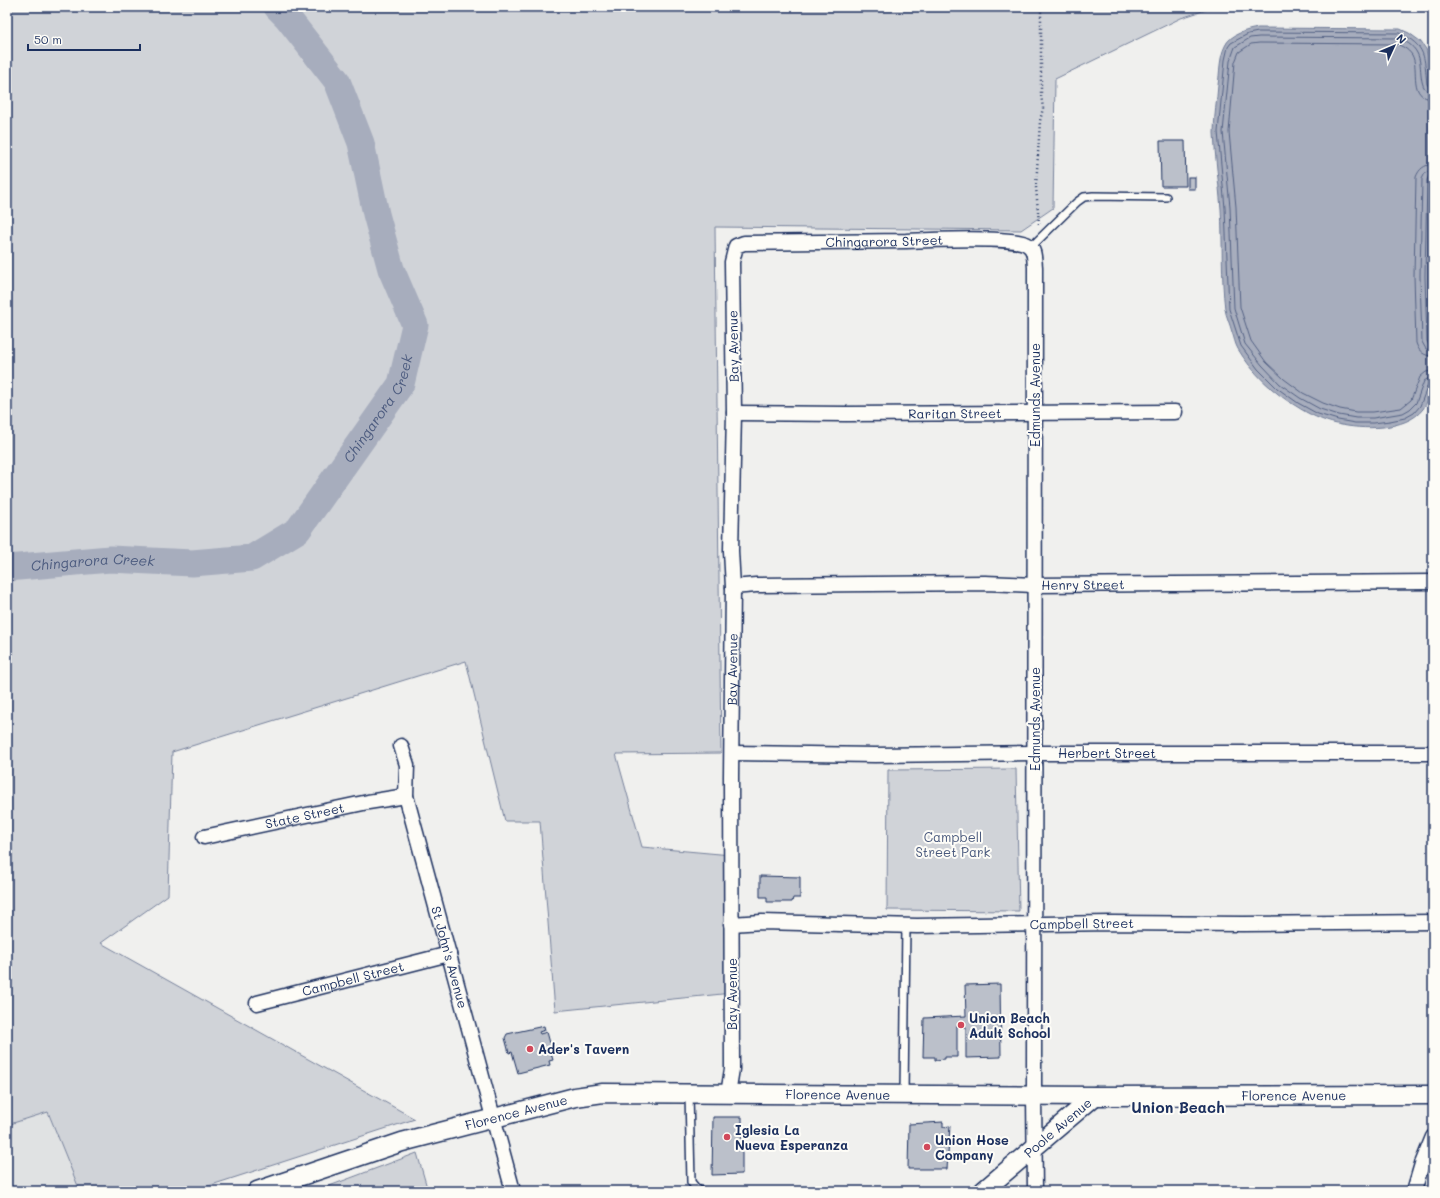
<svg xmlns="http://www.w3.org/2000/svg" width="1440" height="1198" font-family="Mali,sans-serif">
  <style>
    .built { fill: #e0e2e3 }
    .green { fill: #d0d3d8; stroke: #76819b }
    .water { fill: #a7adbd; stroke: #6f7b97 }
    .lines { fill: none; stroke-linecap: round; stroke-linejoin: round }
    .shore { stroke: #536184; stroke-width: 1 }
    .river { stroke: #a7adbd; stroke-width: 27 }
    .building { fill: #bbc0ca; stroke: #1b2f5e }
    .service-casing { stroke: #1b2f5e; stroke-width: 10 }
    .minor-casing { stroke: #1b2f5e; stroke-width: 17 }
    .tertiary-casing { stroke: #1b2f5e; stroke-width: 21 }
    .path { stroke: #1b2f5e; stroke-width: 2.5; stroke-dasharray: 1 3; stroke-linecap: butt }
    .service { stroke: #fdfcf7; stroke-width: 7 }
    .minor { stroke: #fdfcf7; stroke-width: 14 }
    .tertiary { stroke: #fdfcf7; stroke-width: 18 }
    .poi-dot { fill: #d1495b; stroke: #fdfcf7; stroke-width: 1.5 }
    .labels { text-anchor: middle; stroke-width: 4; stroke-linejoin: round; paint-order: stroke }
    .street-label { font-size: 13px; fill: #1b2f5e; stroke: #fdfcf7 }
    .park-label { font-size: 13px; fill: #48587c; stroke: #fdfcf7 }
    .poi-label { font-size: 13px; font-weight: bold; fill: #1b2f5e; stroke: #fdfcf7; text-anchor: start }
    .water-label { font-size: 14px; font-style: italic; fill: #4c5b7f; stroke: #fdfcf7 }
    .quarter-label { font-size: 15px; font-weight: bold; fill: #1b2f5e; stroke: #fdfcf7 }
  </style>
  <rect width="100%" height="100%" fill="#f0f0ee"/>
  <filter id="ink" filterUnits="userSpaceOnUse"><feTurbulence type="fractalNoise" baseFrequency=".025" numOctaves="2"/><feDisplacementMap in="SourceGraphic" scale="8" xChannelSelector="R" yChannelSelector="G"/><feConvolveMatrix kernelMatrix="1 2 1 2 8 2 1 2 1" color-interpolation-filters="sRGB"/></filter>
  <g filter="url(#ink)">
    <path class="built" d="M48 1112 80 1191H7V1125Z"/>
    <g class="green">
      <path d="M7 7H1215L1181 18 1055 79 1053 208 1021 230 715 227 721 753 616 754 642 847 731 855 732 993 555 1011 540 821H505L466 661 172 752 168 895 101 943 415 1119 193 1191H80L48 1112 7 1125Z"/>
      <path d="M1016 769 1019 911 887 910 888 770Z"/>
      <path d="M417 1153 428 1191H316Z"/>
    </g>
    <path class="water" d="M1258 28 1400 29 1409 33 1420 41 1426 49 1430 61 1432 92 1429 276 1432 371C1431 383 1431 398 1423 409 1406 431 1362 430 1337 424 1323 421 1308 414 1296 406 1273 393 1251 371 1238 349 1235 344 1234 337 1232 332 1230 324 1226 316 1225 309 1221 276 1223 242 1221 209 1219 183 1215 158 1214 133 1214 117 1217 100 1218 85 1220 72 1219 58 1225 46 1230 34 1247 30 1258 28Z"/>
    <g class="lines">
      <g class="shore">
        <path d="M1433 88 1429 87 1427 84C1424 57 1427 46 1399 33L1258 32 1248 34 1231 43 1228 47 1225 60 1218 132 1225 208 1229 309 1241 346 1258 369 1277 388 1298 403 1318 414 1338 420 1355 423H1373L1390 421 1405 418 1414 413 1420 406 1428 385 1433 382"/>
        <path d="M1433 93C1416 92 1424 65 1417 53 1413 45 1405 41 1398 38L1259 37 1250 38 1235 47 1230 61 1223 132 1230 207 1234 308 1245 344 1262 365 1280 384 1300 398 1320 409 1339 415 1356 418H1373L1403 413 1410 409 1416 403 1424 381 1429 378 1433 377"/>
        <path d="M1433 99C1407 98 1420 69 1412 55 1408 49 1402 46 1396 44L1259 43 1251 44 1239 52 1235 62 1229 132 1236 207 1240 307 1251 341 1266 362 1284 379 1303 393 1323 403 1340 409 1356 412H1373L1401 408 1411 400 1420 377 1426 372 1433 371"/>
        <path d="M1433 164C1424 165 1419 169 1416 177L1414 276 1416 343C1419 352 1424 356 1433 356"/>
        <path d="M1433 170 1425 173 1422 179 1420 276 1422 342 1426 349 1433 350"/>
        <path d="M1433 175 1429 176 1427 180 1425 276 1427 341 1429 345H1433"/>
      </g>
      <path class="river" id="s1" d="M7 568 110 559 192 563 252 558 298 530 401 384 415 325 391 269 376 214 361 143 337 81 287 17 277 7"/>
    </g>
    <g class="building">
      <path d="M1160 141H1185L1186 186H1161Z"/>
      <rect x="1188" y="177" width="7" height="12"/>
      <path d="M760 876 800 877V898H793L792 902H767V897H760Z"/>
      <path d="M1000 984 1001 1057 966 1058V1027L957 1026V1057H945V1059L935 1060V1057H923L924 1018 966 1016 965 985Z"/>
      <path d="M544 1026 545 1030 539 1032 540 1034 547 1032 550 1043 553 1042 555 1048 550 1050 553 1060 549 1061 550 1065 518 1073 512 1052 509 1053 505 1038 507 1034Z"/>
      <path d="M713 1117H742V1174L712 1175Z"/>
      <path d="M943 1122V1127L950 1126 947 1169H908L909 1124Z"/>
    </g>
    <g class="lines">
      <g class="service-casing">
        <g id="service">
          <path d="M1030 248 1077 202 1084 197 1093 196 1166 197"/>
          <path d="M689 1094 691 1182 696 1188 700 1191"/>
          <path d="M904 1094 906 925"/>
        </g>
      </g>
      <g class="minor-casing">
        <g id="minor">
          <path id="s2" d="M734 413 846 414 1175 412"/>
          <path id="s3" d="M733 587 756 585 985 583 1034 585 1433 582"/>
          <path id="s4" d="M401 746 407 765 406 796 513 1191"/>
          <path id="s5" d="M732 753 875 755 1035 753H1433"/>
          <path id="s6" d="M204 837 368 802 406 796"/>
          <path id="s7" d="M731 924 762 922 917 926 1111 923 1243 924 1433 922"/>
          <path id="s8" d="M257 1003 449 954"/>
          <path id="s9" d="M728 1094 732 1069 731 777 733 587 731 551 734 413 732 262 736 246 744 243 906 241C924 240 1017 236 1028 245 1035 250 1034 258 1035 267L1034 1095 1035 1191"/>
          <path d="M1414 1191 1422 1164 1433 1137"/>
        </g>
      </g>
      <g class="tertiary-casing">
        <g id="tertiary">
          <path id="s10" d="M257 1191 402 1142 575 1097 603 1093 1095 1096 1433 1095"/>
          <path id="s11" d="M983 1191 1095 1096"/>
        </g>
      </g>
      <path class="path" d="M1039 224 1036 187 1040 121 1043 108 1041 95V7"/>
      <use href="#service" class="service"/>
      <use href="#minor" class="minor"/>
      <use href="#tertiary" class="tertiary"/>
    </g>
  </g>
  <g class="poi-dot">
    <circle cx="961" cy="1025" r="4"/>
    <circle cx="530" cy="1049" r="4"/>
    <circle cx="727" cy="1137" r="4"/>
    <circle cx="927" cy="1147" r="4"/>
  </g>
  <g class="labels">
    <g class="street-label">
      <text dy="5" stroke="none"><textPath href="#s9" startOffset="998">Chingarora Street</textPath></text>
      <text transform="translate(733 346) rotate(-91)" y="5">Bay Avenue</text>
      <text transform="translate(1035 395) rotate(-90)" y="5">Edmunds Avenue</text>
      <text dy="5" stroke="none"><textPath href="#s2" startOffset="221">Raritan Street</textPath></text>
      <text dy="5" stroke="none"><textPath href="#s3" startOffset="350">Henry Street</textPath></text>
      <text dy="5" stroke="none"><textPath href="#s9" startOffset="425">Bay Avenue</textPath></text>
      <text transform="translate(1035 719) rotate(-90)" y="5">Edmunds Avenue</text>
      <text dy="5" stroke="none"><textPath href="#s5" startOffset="375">Herbert Street</textPath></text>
      <text dy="5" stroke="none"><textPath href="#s6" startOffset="103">State Street</textPath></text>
      <text dy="5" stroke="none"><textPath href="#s7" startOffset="351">Campbell Street</textPath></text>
      <text dy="5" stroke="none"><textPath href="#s4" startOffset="218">St John's Avenue</textPath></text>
      <text dy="5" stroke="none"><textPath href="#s8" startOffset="99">Campbell Street</textPath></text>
      <text transform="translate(732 994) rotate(-90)" y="5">Bay Avenue</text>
      <text dy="5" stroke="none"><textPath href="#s10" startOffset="595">Florence Avenue</textPath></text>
      <text dy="5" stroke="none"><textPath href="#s10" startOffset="1051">Florence Avenue</textPath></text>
      <text dy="5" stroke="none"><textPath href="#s10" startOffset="271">Florence Avenue</textPath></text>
      <text dy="5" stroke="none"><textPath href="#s11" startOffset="98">Poole Avenue</textPath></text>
    </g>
    <g class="park-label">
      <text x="953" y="842">Campbell<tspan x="953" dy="15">Street Park</tspan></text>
    </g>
    <g class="poi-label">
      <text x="969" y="1023">Union Beach<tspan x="969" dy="15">Adult School</tspan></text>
      <text x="538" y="1054">Ader's Tavern</text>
      <text x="735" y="1135">Iglesia La<tspan x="735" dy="15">Nueva Esperanza</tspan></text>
      <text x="935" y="1145">Union Hose<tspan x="935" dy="15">Company</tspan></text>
    </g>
    <g class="water-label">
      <text dy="5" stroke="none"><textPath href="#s1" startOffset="446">Chingarora Creek</textPath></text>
      <text dy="5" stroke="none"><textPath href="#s1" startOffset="86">Chingarora Creek</textPath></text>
    </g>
    <g class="quarter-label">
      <text x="1178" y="1113">Union Beach</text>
    </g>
  </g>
  <rect width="1440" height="1198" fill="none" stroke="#fdfcf7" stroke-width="24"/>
  <rect x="12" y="12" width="1416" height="1174" fill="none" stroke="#1b2f5e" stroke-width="1.5" filter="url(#ink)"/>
  <g transform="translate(1394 46) rotate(46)" stroke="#fdfcf7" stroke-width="3" paint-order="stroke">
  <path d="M0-3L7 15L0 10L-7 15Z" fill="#1b2f5e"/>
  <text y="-6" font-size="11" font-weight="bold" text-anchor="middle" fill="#1b2f5e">N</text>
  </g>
  <path d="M28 44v6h112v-6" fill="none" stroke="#1b2f5e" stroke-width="2"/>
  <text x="34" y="44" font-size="12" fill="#1b2f5e" stroke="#fdfcf7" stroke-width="3" paint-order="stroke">50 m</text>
</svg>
